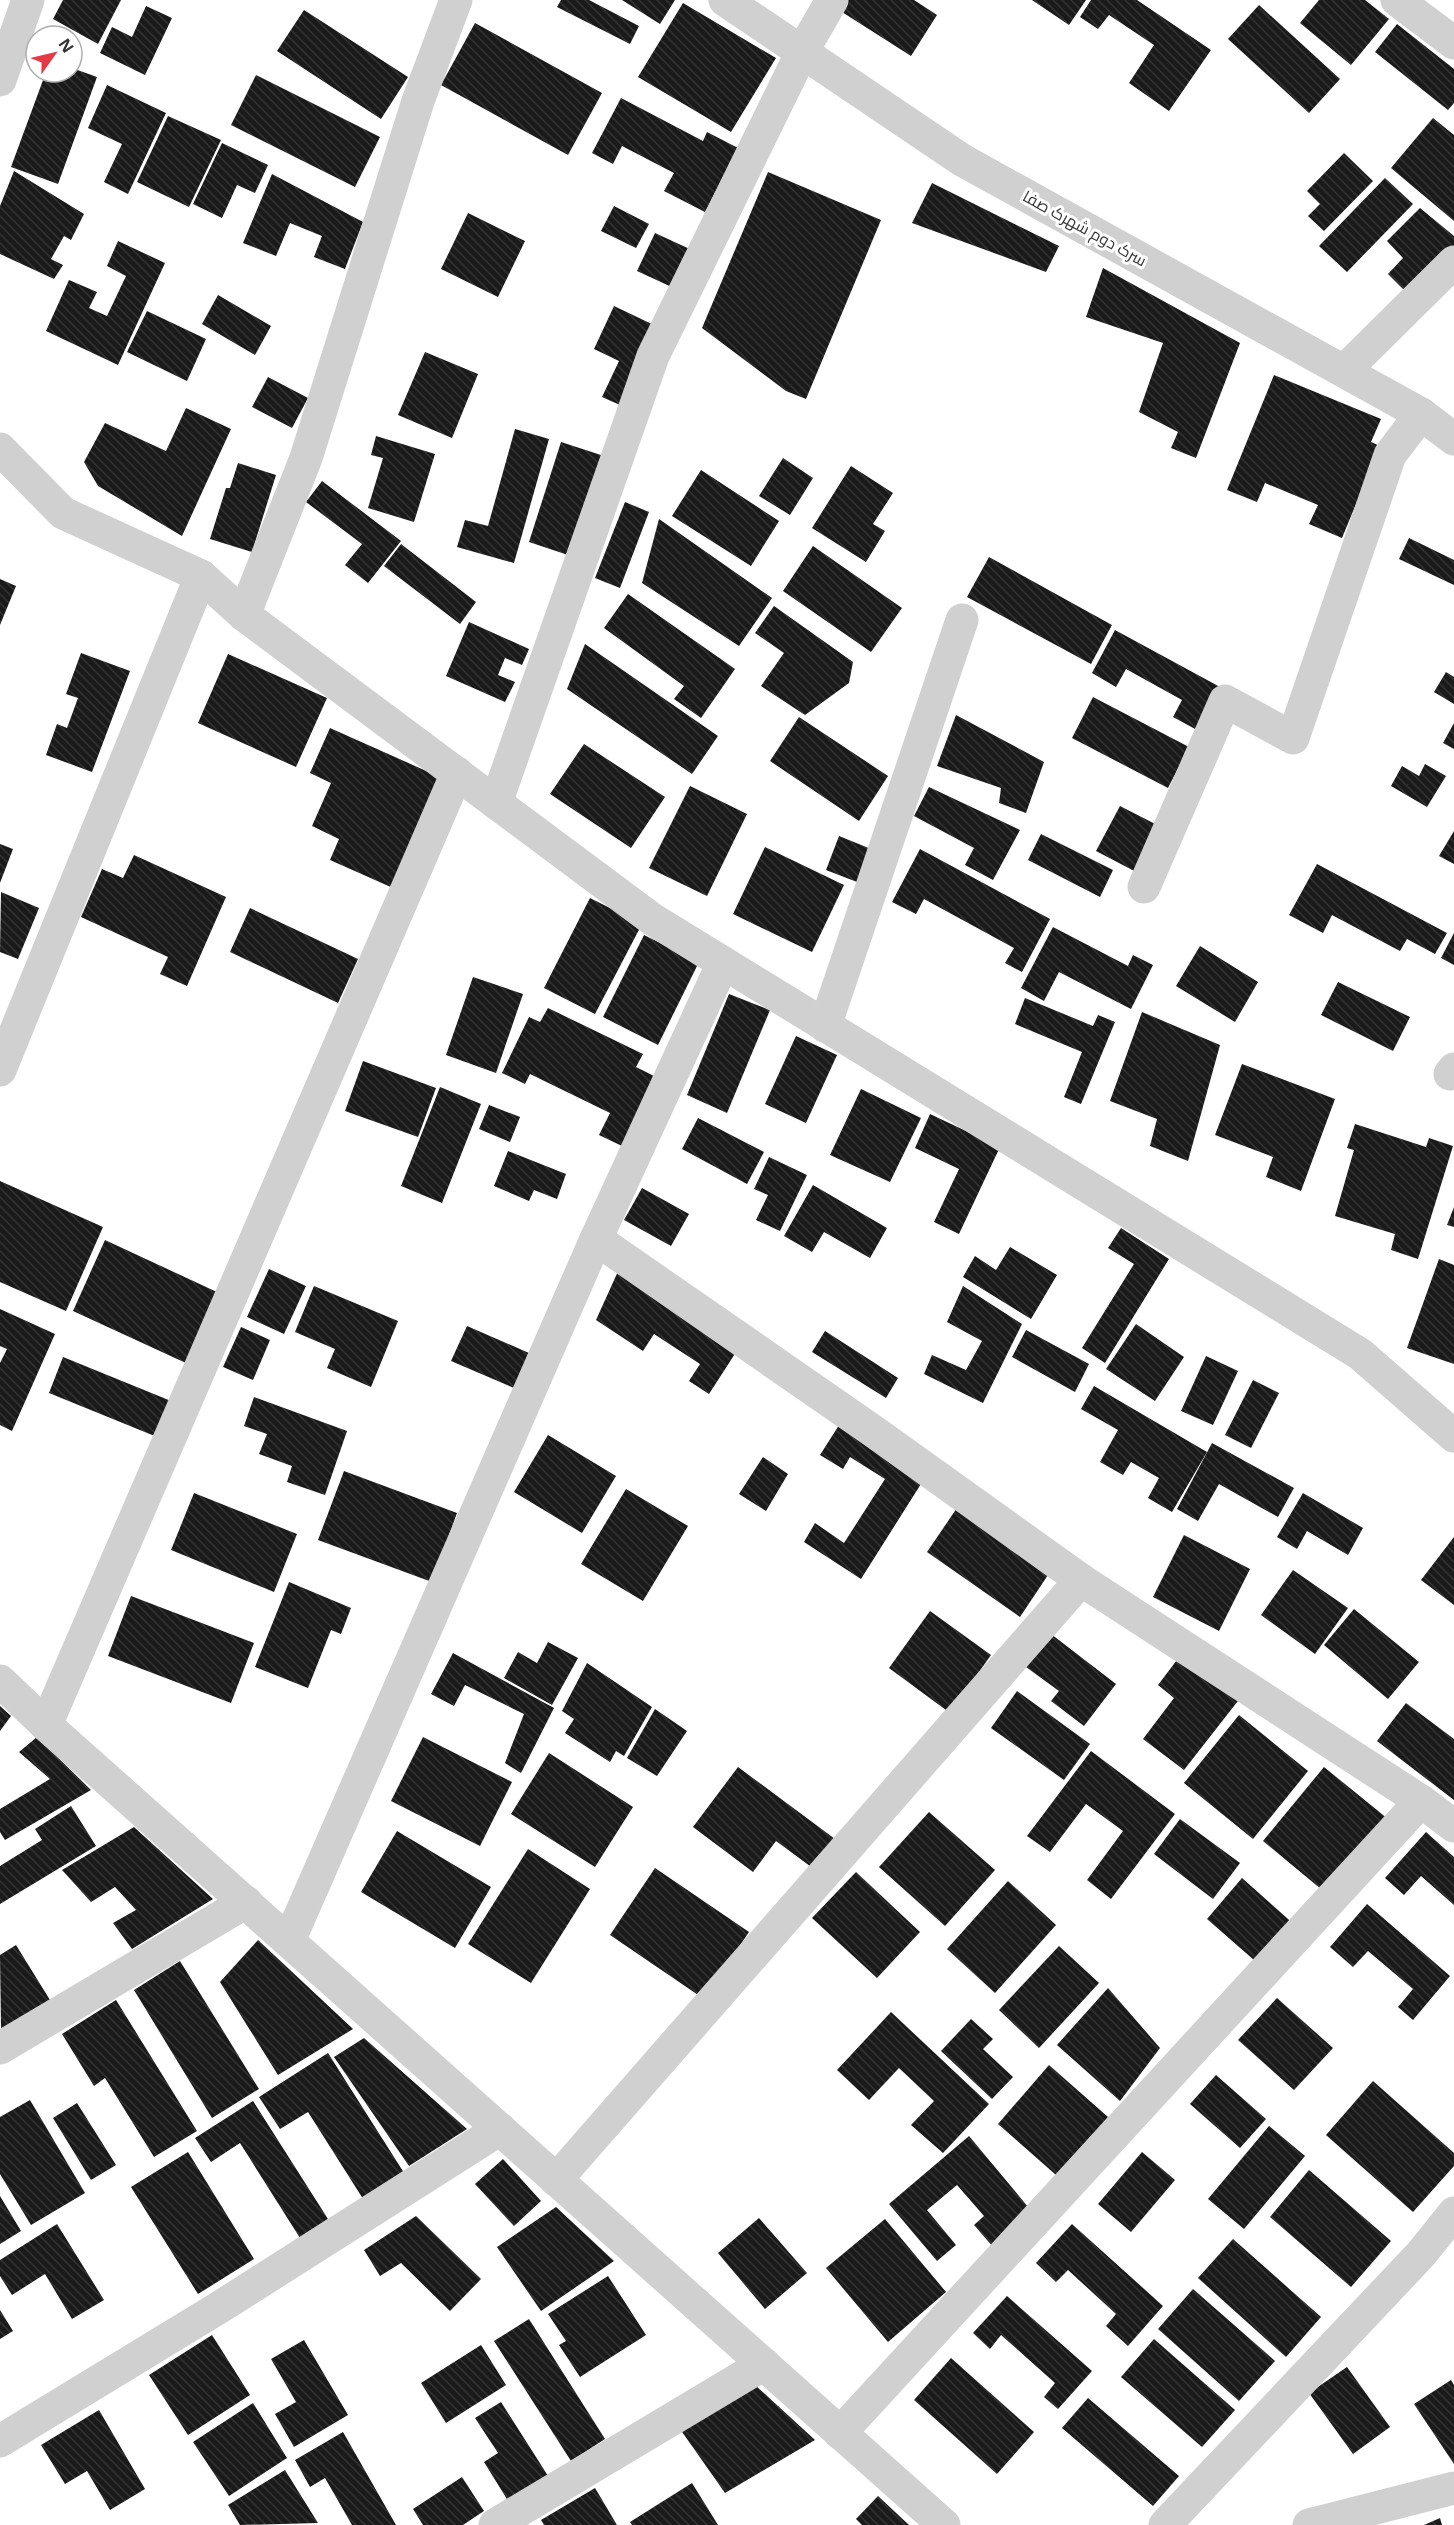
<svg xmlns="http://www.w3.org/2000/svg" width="1454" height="2525" font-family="'Open Sans',Cairo,sans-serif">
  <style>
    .building { fill: url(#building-back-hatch) }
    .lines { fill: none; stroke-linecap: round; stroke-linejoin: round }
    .minor { stroke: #d0d0d0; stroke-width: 33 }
    .tertiary { stroke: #d0d0d0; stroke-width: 33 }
    .labels { text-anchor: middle; stroke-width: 6; stroke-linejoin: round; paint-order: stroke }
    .street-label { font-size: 16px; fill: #333; stroke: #fff }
  </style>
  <defs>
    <pattern id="building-back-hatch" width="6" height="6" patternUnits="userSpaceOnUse" patternTransform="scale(1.5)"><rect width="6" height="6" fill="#1a1a1a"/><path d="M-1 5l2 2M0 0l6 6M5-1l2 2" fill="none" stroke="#333"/></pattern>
  </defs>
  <rect width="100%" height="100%" fill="#fff"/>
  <g class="building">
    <path d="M63 0H121L98 44 53 19Z"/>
    <path d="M561 0H589L639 26 630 44 557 7Z"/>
    <path d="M622 0H675L660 24Z"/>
    <path d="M835 0H914L937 15 911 56 831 5Z"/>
    <path d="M1032 0H1086L1069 25Z"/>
    <path d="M1091 0H1137L1211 50 1169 111 1129 83 1154 45 1109 15 1098 29 1080 17Z"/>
    <path d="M1319 0H1365L1389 19 1351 65 1300 23Z"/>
    <path d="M683 3 776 58 731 132 638 77Z"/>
    <path d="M1259 5 1340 79 1309 113 1228 39Z"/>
    <path d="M146 6 172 18 145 75 100 53 112 27 132 37Z"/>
    <path d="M304 10 408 77 381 119 277 51Z"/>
    <path d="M475 23 602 93 568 155 441 85Z"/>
    <path d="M1397 24 1454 69V103L1448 110 1375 52Z"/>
    <path d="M72 68 97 77 58 184 11 167 46 72H72Z"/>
    <path d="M256 75 380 137 355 187 231 125Z"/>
    <path d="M107 85 166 113 128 194 104 182 122 144 88 128Z"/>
    <path d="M621 98 703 141 707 132 738 148 705 212 664 191 674 173 622 146 613 164 592 153Z"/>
    <path d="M168 116 221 140 189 207 137 182Z"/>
    <path d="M1433 118 1454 135V221L1391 168Z"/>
    <path d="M222 143 268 165 255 193 237 185 222 218 193 204Z"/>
    <path d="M1344 153 1373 181 1324 231 1308 216 1320 204 1307 191Z"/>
    <path d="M14 171 84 214 71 240 64 236 51 259 63 265 54 279 0 254V206Z"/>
    <path d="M768 172 881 220 806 399 786 391 702 328Z"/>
    <path d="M272 174 363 222 345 269 314 257 322 236 290 223 276 256 243 243Z"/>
    <path d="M1385 178 1413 204 1347 272 1319 246Z"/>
    <path d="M932 183 1059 246 1046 272 912 223Z"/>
    <path d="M614 206 649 224 636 248 601 231Z"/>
    <path d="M1420 208 1454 236V249L1409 295 1388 274 1403 258 1387 241Z"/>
    <path d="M468 213 525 241 498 297 441 269Z"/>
    <path d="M655 233 694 251 676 289 637 271Z"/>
    <path d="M118 241 165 263 118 365 46 331 69 280 97 292 89 308 107 316 126 276 107 266Z"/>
    <path d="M1103 268 1240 343 1196 458 1171 448 1178 432 1139 412 1163 343 1086 317Z"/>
    <path d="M218 295 271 326 255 355 202 324Z"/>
    <path d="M614 306 658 327 620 405 602 397 619 361 594 349Z"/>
    <path d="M147 311 206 339 187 381 127 352Z"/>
    <path d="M425 352 478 374 452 438 398 415Z"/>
    <path d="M1274 375 1381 419 1371 442 1380 446 1342 538 1309 524 1318 505 1265 483 1257 502 1227 490Z"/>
    <path d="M268 377 308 398 292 428 252 407Z"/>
    <path d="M186 408 231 429 182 536 98 486 84 462 105 423 166 451Z"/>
    <path d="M515 429 549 439 514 563 457 547 465 520 488 526Z"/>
    <path d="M376 436 435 454 414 522 368 508 383 458 371 455Z"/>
    <path d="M561 442 604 456 571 556 529 542Z"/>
    <path d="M783 458 813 478 790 515 759 496Z"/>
    <path d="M238 463 276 475 252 552 210 539 226 488H230Z"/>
    <path d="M851 466 893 493 873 524 885 531 866 562 812 528Z"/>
    <path d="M701 470 779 521 751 566 672 516Z"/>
    <path d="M322 481 401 541 368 583 345 565 362 544 306 502Z"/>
    <path d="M625 502 649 512 620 588 595 578Z"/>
    <path d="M659 519 772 598 739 646 642 583Z"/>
    <path d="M1409 538 1454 560V585L1399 559Z"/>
    <path d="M401 544 476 602 460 624 384 566Z"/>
    <path d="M813 546 902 608 871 652 783 591Z"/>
    <path d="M989 557 1112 625 1091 664 967 597Z"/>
    <path d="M0 579 16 586 0 625Z"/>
    <path d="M628 594 735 669 701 718 674 699 684 686 604 628Z"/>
    <path d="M774 606 853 662 849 683 805 715 761 686 784 653 755 633Z"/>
    <path d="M469 622 529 649 522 665 505 658 498 675 515 682 505 702 446 676Z"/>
    <path d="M1115 630 1220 687 1197 730 1173 717 1182 700 1126 669 1116 687 1092 673Z"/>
    <path d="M585 644 718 736 692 774 567 689Z"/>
    <path d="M81 653 130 671 92 772 46 755 57 724 67 728 78 698 66 694Z"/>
    <path d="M228 654 327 698 296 767 198 723Z"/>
    <path d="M1446 672 1454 677V704L1434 692Z"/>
    <path d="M1093 697 1189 747 1168 788 1072 738Z"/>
    <path d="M956 715 1044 762 1026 813 999 803 1001 788 937 766Z"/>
    <path d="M799 717 888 776 859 821 770 761Z"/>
    <path d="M1454 723V749L1443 743Z"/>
    <path d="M330 728 442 778 393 888 330 860 339 839 312 826 331 783 310 773Z"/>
    <path d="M584 744 665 797 631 848 550 794Z"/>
    <path d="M1425 764 1446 776 1427 807 1391 786 1402 766 1419 776Z"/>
    <path d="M690 786 747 814 707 896 649 868Z"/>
    <path d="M929 787 1020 830 993 880 965 865 974 848 914 816Z"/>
    <path d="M1120 806 1161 827 1138 873 1096 851Z"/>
    <path d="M1454 831V864L1439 856Z"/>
    <path d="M1041 834 1113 870 1100 897 1028 860Z"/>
    <path d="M839 836 871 849 857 882 826 870Z"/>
    <path d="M0 844 13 849 0 883Z"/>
    <path d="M765 847 844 885 812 952 733 914Z"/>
    <path d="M920 849 1050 919 1022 972 1005 963 1014 948 924 899 916 914 892 902Z"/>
    <path d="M134 855 226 897 187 986 160 974 168 957 81 917 102 869 123 878Z"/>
    <path d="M1317 864 1447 933 1435 954 1407 939 1400 951 1332 915 1323 933 1289 915Z"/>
    <path d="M1 892 39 908 18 959 0 952Z"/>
    <path d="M590 898 642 924 595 1014 544 988Z"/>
    <path d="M250 908 358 959 338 1003 230 952Z"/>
    <path d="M1053 927 1128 966 1133 955 1153 965 1131 1009 1059 972 1044 1001 1021 988Z"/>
    <path d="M1454 933V965L1441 958Z"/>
    <path d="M644 935 699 962 658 1045 603 1017Z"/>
    <path d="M1200 946 1258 982 1235 1022 1176 986Z"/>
    <path d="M473 977 523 994 496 1073 446 1055Z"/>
    <path d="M1338 982 1410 1017 1393 1051 1321 1015Z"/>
    <path d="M729 994 770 1010 727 1113 687 1095Z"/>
    <path d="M1025 998 1093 1026 1098 1015 1115 1022 1081 1104 1064 1097 1082 1052 1015 1024Z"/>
    <path d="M548 1008 643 1054 636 1067 656 1077 622 1146 599 1135 610 1113 530 1074 525 1084 502 1073 529 1017 540 1022Z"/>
    <path d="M1142 1012 1220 1045 1188 1161 1150 1146 1157 1119 1110 1101Z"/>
    <path d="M796 1036 837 1055 806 1123 765 1104Z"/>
    <path d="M363 1061 436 1088 418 1137 345 1111Z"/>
    <path d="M1242 1064 1335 1099 1301 1191 1266 1177 1273 1157 1215 1135Z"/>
    <path d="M440 1087 481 1104 442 1203 401 1186Z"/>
    <path d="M861 1089 921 1118 890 1182 830 1155Z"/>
    <path d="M489 1105 520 1117 510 1142 479 1129Z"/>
    <path d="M930 1114 1000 1147 959 1234 934 1222 959 1169 915 1148Z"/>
    <path d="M698 1118 764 1152 747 1184 682 1149Z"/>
    <path d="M1355 1124 1426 1147 1429 1138 1453 1146 1418 1259 1391 1250 1395 1234 1335 1216 1354 1150 1347 1148Z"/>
    <path d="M508 1151 566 1174 557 1199 534 1190 529 1201 494 1186Z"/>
    <path d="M769 1157 807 1175 780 1231 756 1220 768 1195 754 1189Z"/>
    <path d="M0 1181 103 1227 66 1311 0 1282Z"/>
    <path d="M813 1185 887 1228 870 1258 824 1232 812 1252 784 1236Z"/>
    <path d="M642 1188 689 1214 671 1246 624 1220Z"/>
    <path d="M1454 1207V1227L1447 1225Z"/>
    <path d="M1121 1228 1169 1259 1105 1363 1082 1348 1134 1264 1108 1248Z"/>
    <path d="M105 1240 219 1293 188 1364 73 1311Z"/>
    <path d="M1010 1247 1057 1275 1031 1319 963 1277 975 1256 996 1270Z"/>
    <path d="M1439 1259 1454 1265V1364L1407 1348Z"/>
    <path d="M620 1267 740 1346 709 1394 689 1381 700 1364 654 1334 643 1351 596 1320Z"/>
    <path d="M269 1269 306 1286 284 1334 247 1317Z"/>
    <path d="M314 1286 398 1321 371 1387 327 1368 335 1349 295 1332Z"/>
    <path d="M963 1286 1022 1324 983 1403 924 1374 932 1355 966 1370 982 1341 947 1322Z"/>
    <path d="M0 1309 55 1334 12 1431 0 1425V1363L7 1349 0 1346Z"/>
    <path d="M1136 1324 1184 1357 1155 1401 1106 1369Z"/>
    <path d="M467 1326 529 1353 514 1388 451 1361Z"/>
    <path d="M241 1327 270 1340 253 1380 223 1367Z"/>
    <path d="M1026 1330 1089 1364 1075 1392 1012 1357Z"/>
    <path d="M825 1331 898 1378 886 1398 812 1352Z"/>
    <path d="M1206 1356 1238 1371 1213 1425 1181 1411Z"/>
    <path d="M63 1357 176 1403 162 1439 49 1393Z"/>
    <path d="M1253 1380 1279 1393 1251 1448 1225 1435Z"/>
    <path d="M1094 1386 1207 1452 1172 1512 1148 1498 1159 1478 1131 1462 1123 1475 1100 1462 1118 1430 1081 1409Z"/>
    <path d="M254 1397 347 1431 325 1495 287 1482 292 1466 259 1454 267 1434 244 1426Z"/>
    <path d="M841 1422 926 1476 861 1579 804 1542 815 1523 844 1543 885 1479 850 1457 843 1469 820 1455Z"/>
    <path d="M548 1435 616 1476 582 1533 514 1492Z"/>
    <path d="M1212 1443 1294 1488 1278 1517 1219 1484 1198 1521 1177 1509Z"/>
    <path d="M763 1457 788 1474 766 1511 739 1494Z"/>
    <path d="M344 1471 457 1513 432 1582 318 1540Z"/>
    <path d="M626 1489 688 1526 643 1601 581 1564Z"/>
    <path d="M194 1493 297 1534 274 1592 171 1550Z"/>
    <path d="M1303 1493 1363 1528 1348 1555 1307 1531 1297 1549 1277 1537Z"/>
    <path d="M959 1505 1052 1569 1020 1617 927 1552Z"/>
    <path d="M1184 1535 1250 1569 1219 1631 1153 1597Z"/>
    <path d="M1454 1537V1605L1421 1580Z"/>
    <path d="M1293 1570 1348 1608 1315 1654 1261 1615Z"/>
    <path d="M289 1582 351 1608 341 1634 331 1630 308 1688 255 1667Z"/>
    <path d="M131 1596 254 1643 231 1703 108 1656Z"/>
    <path d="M1354 1609 1419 1662 1388 1699 1324 1645Z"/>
    <path d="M930 1611 991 1655 950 1713 889 1668Z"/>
    <path d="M1051 1634 1116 1684 1084 1726 1051 1701 1059 1691 1026 1667Z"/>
    <path d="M548 1642 578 1658 552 1705 504 1678 518 1652 537 1663Z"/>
    <path d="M1183 1652 1241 1697 1184 1770 1143 1739 1174 1698 1158 1685Z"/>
    <path d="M453 1653 554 1708 521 1773 505 1763 524 1714 465 1685 454 1706 431 1694Z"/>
    <path d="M587 1663 652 1707 624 1756 616 1751 610 1762 565 1733 574 1719 562 1711Z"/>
    <path d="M1017 1691 1090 1744 1064 1780 991 1728Z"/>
    <path d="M1406 1703 1454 1739V1800L1377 1741Z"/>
    <path d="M0 1706 11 1716 0 1731Z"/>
    <path d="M655 1709 687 1731 657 1776 627 1758Z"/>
    <path d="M1239 1715 1308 1771 1253 1839 1184 1783Z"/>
    <path d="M37 1737 91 1790 5 1840 0 1832V1809L50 1779 19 1752Z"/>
    <path d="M423 1737 512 1782 480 1846 391 1801Z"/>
    <path d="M1091 1751 1175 1814 1111 1899 1087 1880 1123 1831 1086 1804 1050 1852 1027 1836Z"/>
    <path d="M549 1753 633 1807 595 1867 511 1814Z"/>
    <path d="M738 1767 835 1839 814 1869 776 1841 753 1872 693 1827Z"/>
    <path d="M1324 1767 1388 1819 1327 1894 1263 1841Z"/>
    <path d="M71 1806 96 1846 0 1904V1866L42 1840 35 1829Z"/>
    <path d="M929 1812 995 1870 945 1926 879 1867Z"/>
    <path d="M1180 1819 1240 1863 1213 1899 1154 1854Z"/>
    <path d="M134 1827 213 1899 132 1949 113 1923 136 1910 115 1887 91 1902 62 1870Z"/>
    <path d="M397 1831 491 1887 455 1948 361 1892Z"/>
    <path d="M1426 1832 1454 1857V1905L1421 1876 1404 1895 1385 1878Z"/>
    <path d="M528 1849 590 1889 531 1983 468 1944Z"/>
    <path d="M655 1868 749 1932 704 1999 610 1935Z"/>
    <path d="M856 1872 920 1932 877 1978 812 1918Z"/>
    <path d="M1242 1878 1297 1927 1262 1967 1207 1919Z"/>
    <path d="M1008 1881 1056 1925 995 1993 947 1949Z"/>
    <path d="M1367 1904 1450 1976 1413 2020 1398 2007 1413 1989 1368 1951 1353 1967 1330 1947Z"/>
    <path d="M258 1940 353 2029 278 2075 220 1982Z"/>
    <path d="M16 1945 50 2000 1 2029 0 1955Z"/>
    <path d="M1059 1946 1099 1983 1039 2048 999 2010Z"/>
    <path d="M180 1961 259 2089 212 2118 134 1990Z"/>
    <path d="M1108 1988 1160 2048 1120 2101 1057 2045Z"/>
    <path d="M1277 1998 1333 2048 1294 2090 1238 2040Z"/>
    <path d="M116 2000 197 2131 154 2157 105 2078 94 2086 62 2034Z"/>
    <path d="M891 2012 989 2104 943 2153 911 2125 934 2101 899 2068 869 2100 837 2070Z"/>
    <path d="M971 2019 993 2039 983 2049 1013 2077 992 2099 941 2051Z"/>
    <path d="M364 2038 467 2129 409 2166 334 2057Z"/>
    <path d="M328 2053 406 2176 365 2202 308 2112 280 2129 259 2097Z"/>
    <path d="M1049 2065 1108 2117 1056 2175 998 2124Z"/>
    <path d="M1216 2075 1266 2119 1240 2148 1190 2104Z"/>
    <path d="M1373 2081 1454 2153V2166L1413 2212 1326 2135Z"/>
    <path d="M30 2100 85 2193 31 2225 0 2174V2117Z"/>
    <path d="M253 2101 328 2219 300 2238 240 2143 211 2162 195 2138Z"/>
    <path d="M77 2103 116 2165 91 2180 53 2118Z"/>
    <path d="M1269 2126 1305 2156 1244 2229 1208 2199Z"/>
    <path d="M969 2136 1034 2214 994 2248 974 2225 984 2216 957 2185 927 2210 956 2245 937 2261 889 2204Z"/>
    <path d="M188 2152 254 2259 198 2294 131 2187Z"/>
    <path d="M1142 2152 1175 2180 1131 2232 1098 2204Z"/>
    <path d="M503 2159 541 2201 514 2226 475 2184Z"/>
    <path d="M1309 2170 1391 2241 1351 2287 1270 2217Z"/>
    <path d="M0 2196 21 2231 0 2244Z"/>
    <path d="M556 2207 614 2261 541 2311 497 2247Z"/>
    <path d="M416 2216 481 2279 450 2311 401 2263 380 2276 364 2250Z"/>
    <path d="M759 2218 807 2273 765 2309 718 2253Z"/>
    <path d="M885 2219 946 2292 888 2342 826 2268Z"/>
    <path d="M57 2224 104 2300 72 2319 45 2274 12 2295 0 2276V2260Z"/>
    <path d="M1072 2224 1163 2306 1128 2346 1106 2326 1116 2314 1068 2270 1056 2282 1036 2263Z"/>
    <path d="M1233 2239 1321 2317 1286 2357 1198 2278Z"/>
    <path d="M608 2276 646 2335 580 2377 559 2345 566 2341 548 2314Z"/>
    <path d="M1193 2289 1275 2361 1239 2401 1158 2329Z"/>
    <path d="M1007 2296 1092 2371 1058 2409 1044 2397 1055 2383 1001 2335 990 2349 973 2333Z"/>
    <path d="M0 2310 13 2331 0 2339Z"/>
    <path d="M529 2319 605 2439 571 2461 494 2341Z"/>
    <path d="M212 2335 250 2395 188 2435 149 2375Z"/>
    <path d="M1154 2339 1235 2410 1202 2447 1121 2377Z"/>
    <path d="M304 2340 348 2415 294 2447 275 2414 296 2402 271 2359Z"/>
    <path d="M481 2345 506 2385 446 2423 421 2383Z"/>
    <path d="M951 2358 1034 2432 997 2474 914 2400Z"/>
    <path d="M1347 2367 1390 2427 1353 2454 1309 2393Z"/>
    <path d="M1451 2380 1454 2385V2464L1414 2404Z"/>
    <path d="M754 2384 815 2440 725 2493 680 2429Z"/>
    <path d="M1088 2398 1179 2476 1153 2506 1062 2428Z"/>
    <path d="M501 2402 550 2479 510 2504 484 2462 498 2453 475 2418Z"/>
    <path d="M253 2403 287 2458 229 2496 193 2442Z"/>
    <path d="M99 2410 145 2489 110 2510 87 2471 65 2484 41 2445Z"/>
    <path d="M343 2432 396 2525H352L325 2478 310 2487 295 2460Z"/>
    <path d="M285 2470 318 2523 240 2525 228 2505Z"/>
    <path d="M462 2477 484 2511 463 2525H423L413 2509Z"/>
    <path d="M692 2483 718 2525H632L630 2522Z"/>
    <path d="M595 2488 617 2525H544L541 2520Z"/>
    <path d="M878 2496 909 2525H862L856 2519Z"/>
    <path d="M1440 2518 1442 2525H1424Z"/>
  </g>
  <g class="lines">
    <g class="minor">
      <path d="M1397 0 1454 43"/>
      <path d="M1344 371 1454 262"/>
      <path d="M0 449 63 513 201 576 244 615 652 919 1360 1354 1454 1436"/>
      <path d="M244 615 306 458 418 101 456 0"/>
      <path d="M496 803 653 356 802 52 832 0"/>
      <path d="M1144 887 1225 701 1293 738 1390 455 1421 414"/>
      <path d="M825 1026 962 620"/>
      <path d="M0 1070 201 576"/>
      <path d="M1450 1074 1454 1069"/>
      <path d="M596 1239 873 1431 1081 1580 1421 1801 1454 1826"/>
      <path d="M0 1681 46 1725 944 2525"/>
      <path d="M46 1725 457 773"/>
      <path d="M289 1941 596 1239 723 963"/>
      <path d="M0 2048 246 1902"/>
      <path d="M556 2180 1081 1580"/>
      <path d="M840 2433 1421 1801"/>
      <path d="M0 2441 220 2307 500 2129"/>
      <path d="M495 2525 764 2364"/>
      <path d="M1165 2525 1421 2254 1454 2213"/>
      <path d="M1309 2525 1454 2488"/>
    </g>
    <g class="tertiary">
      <path d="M725 0 962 160 1421 414 1454 439"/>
      <path d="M0 80 28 0"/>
    </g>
  </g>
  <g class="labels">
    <g class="street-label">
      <text transform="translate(1085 228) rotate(29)" y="6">سرک دوم شهرک صفا</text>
    </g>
  </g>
  <g transform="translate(54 54) rotate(56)"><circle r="28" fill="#ffffff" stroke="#adadad" stroke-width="1.5"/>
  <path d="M0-4.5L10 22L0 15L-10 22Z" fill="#e63946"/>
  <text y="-9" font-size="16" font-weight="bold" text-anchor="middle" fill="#333333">N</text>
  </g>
</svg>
